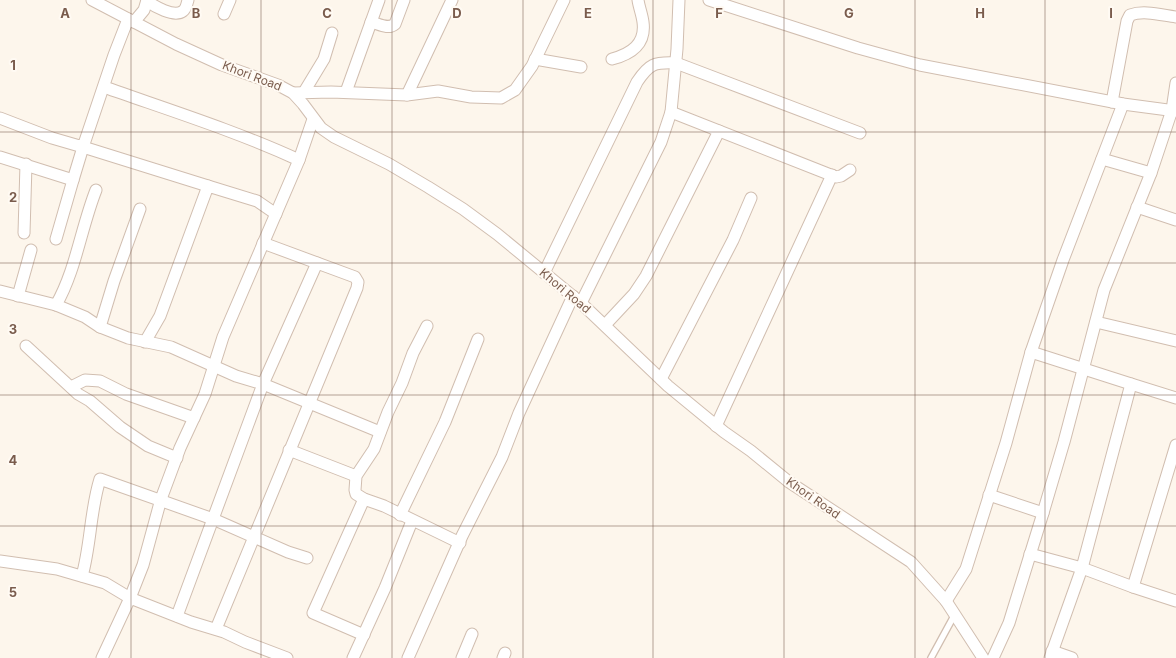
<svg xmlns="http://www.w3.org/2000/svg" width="1176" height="658" font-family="Inter,sans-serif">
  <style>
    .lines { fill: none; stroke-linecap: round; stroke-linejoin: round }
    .service-casing { stroke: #d1beb0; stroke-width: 8 }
    .minor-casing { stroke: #d1beb0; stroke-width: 13 }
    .service { stroke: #fff; stroke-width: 5.5 }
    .minor { stroke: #fff; stroke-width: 11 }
    .grid { fill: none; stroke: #7a5c4d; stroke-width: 1; stroke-opacity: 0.55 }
    .labels { text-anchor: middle; stroke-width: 4; stroke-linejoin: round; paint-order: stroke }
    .street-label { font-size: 12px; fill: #7a5c4d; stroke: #fffaf3 }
    .grid-label { font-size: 13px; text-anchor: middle; font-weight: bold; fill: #7a5c4d; stroke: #fffaf3; stroke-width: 4; stroke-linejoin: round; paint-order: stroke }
  </style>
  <rect width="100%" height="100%" fill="#fdf6ec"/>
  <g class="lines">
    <g class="service-casing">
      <path id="service" d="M931 658 955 614"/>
    </g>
    <g class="minor-casing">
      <g id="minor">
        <path d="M92 0 176 44 222 65 278 85 293 93 303 104 321 128 334 137 389 164 428 187 463 209 497 234 581 303 668 386 724 432 751 451 789 482 911 562 946 601 983 658"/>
        <path d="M709 0 858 48 920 65 1123 104 1176 111"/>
        <path d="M147 1C154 6 174 18 183 11 186 9 187 4 188 0"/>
        <path d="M224 14 230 0"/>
        <path d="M134 22 144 10 147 0"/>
        <path d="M371 22C379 24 388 30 395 24L404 0"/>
        <path d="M535 59 581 67"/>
        <path d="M612 59C631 54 646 44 643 22 642 14 639 7 638 0"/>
        <path d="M104 87C169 110 236 131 299 160"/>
        <path d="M304 92 324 59 332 33"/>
        <path d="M346 92 379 0"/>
        <path d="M293 93 331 92 407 95 438 91 471 97 501 98 515 90 532 66 564 0"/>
        <path d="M407 95 452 0"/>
        <path d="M1112 102 1127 21 1130 15C1144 10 1161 15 1176 17"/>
        <path d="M671 112 836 177 841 176 850 170"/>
        <path d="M0 118 52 138 83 147 114 55 128 19"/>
        <path d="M0 157 73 180 56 239"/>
        <path d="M1102 159 1151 173"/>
        <path d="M73 180 83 147 208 186"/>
        <path d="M1137 207 1176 220"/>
        <path d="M24 233 26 164"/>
        <path d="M544 273 637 82C649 64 654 62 676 63L860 133"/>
        <path d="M0 291 56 305 85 317 100 327 128 338 171 347 236 376 263 384 380 432"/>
        <path d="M18 296 31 250"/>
        <path d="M581 303 661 142 671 112 677 49 679 0"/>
        <path d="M56 305C76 270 81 228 96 190"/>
        <path d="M1096 322 1176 341"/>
        <path d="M605 325 634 294 646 276 719 131"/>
        <path d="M427 326 413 353 402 383 388 412 374 449 356 476 355 490 356 494 364 499 384 506 460 543"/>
        <path d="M100 327 114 281 140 209"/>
        <path d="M145 342 160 316 208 186 257 201 276 214"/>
        <path d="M26 346 78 394 90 401 120 427 148 446 177 458"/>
        <path d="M1031 352 1131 384 1082 568 1050 658"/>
        <path d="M661 379 733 240 751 198"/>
        <path d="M1131 384 1176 398"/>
        <path d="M71 387 85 380 100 381 126 394 194 418"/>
        <path d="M716 426 832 175"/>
        <path d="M289 450 356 476"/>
        <path d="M989 495 1043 513"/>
        <path d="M400 515 445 422 478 339"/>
        <path d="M1030 554 1082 568 1133 587 1176 601"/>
        <path d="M0 561 57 569 105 583 130 598 191 622 224 632 245 642 287 658"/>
        <path d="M82 576C91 544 90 511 100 479L213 519 288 552 307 558"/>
        <path d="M1133 587 1176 445"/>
        <path d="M946 601 966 569 1006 443 1031 352 1063 260 1123 104"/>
        <path d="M177 616 263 384 317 263"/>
        <path d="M216 629 357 288 358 282 355 277 263 243"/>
        <path d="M364 635 313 613 364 499"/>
        <path d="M1052 651 1072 658"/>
        <path d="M102 658 130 598 143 565 161 499 180 448 205 394 223 337 299 160 313 119"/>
        <path d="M353 658 385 588 412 521"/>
        <path d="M408 658 462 536 502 457 519 413 573 296"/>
        <path d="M462 658 472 634"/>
        <path d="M503 658 505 653"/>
        <path d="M993 658 1009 623 1043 513 1064 442 1104 290 1151 173 1172 110 1176 83"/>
      </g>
    </g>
    <use href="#service" class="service"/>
    <use href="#minor" class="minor"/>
  </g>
  <path class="grid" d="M131 0V658M261 0V658M392 0V658M523 0V658M653 0V658M784 0V658M915 0V658M1045 0V658M0 132H1176M0 263H1176M0 395H1176M0 526H1176"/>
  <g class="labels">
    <g class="street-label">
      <text transform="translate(252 76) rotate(21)" y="4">Khori Road</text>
      <text transform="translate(565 291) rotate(40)" y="4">Khori Road</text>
      <text transform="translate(813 498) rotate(35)" y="4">Khori Road</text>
    </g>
  </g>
  <g class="grid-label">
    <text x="65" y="18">A</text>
    <text x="196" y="18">B</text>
    <text x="327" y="18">C</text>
    <text x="457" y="18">D</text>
    <text x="588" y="18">E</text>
    <text x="719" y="18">F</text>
    <text x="849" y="18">G</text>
    <text x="980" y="18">H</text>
    <text x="1111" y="18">I</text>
    <text x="13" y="70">1</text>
    <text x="13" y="202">2</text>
    <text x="13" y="334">3</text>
    <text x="13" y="465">4</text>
    <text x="13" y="597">5</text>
  </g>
</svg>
